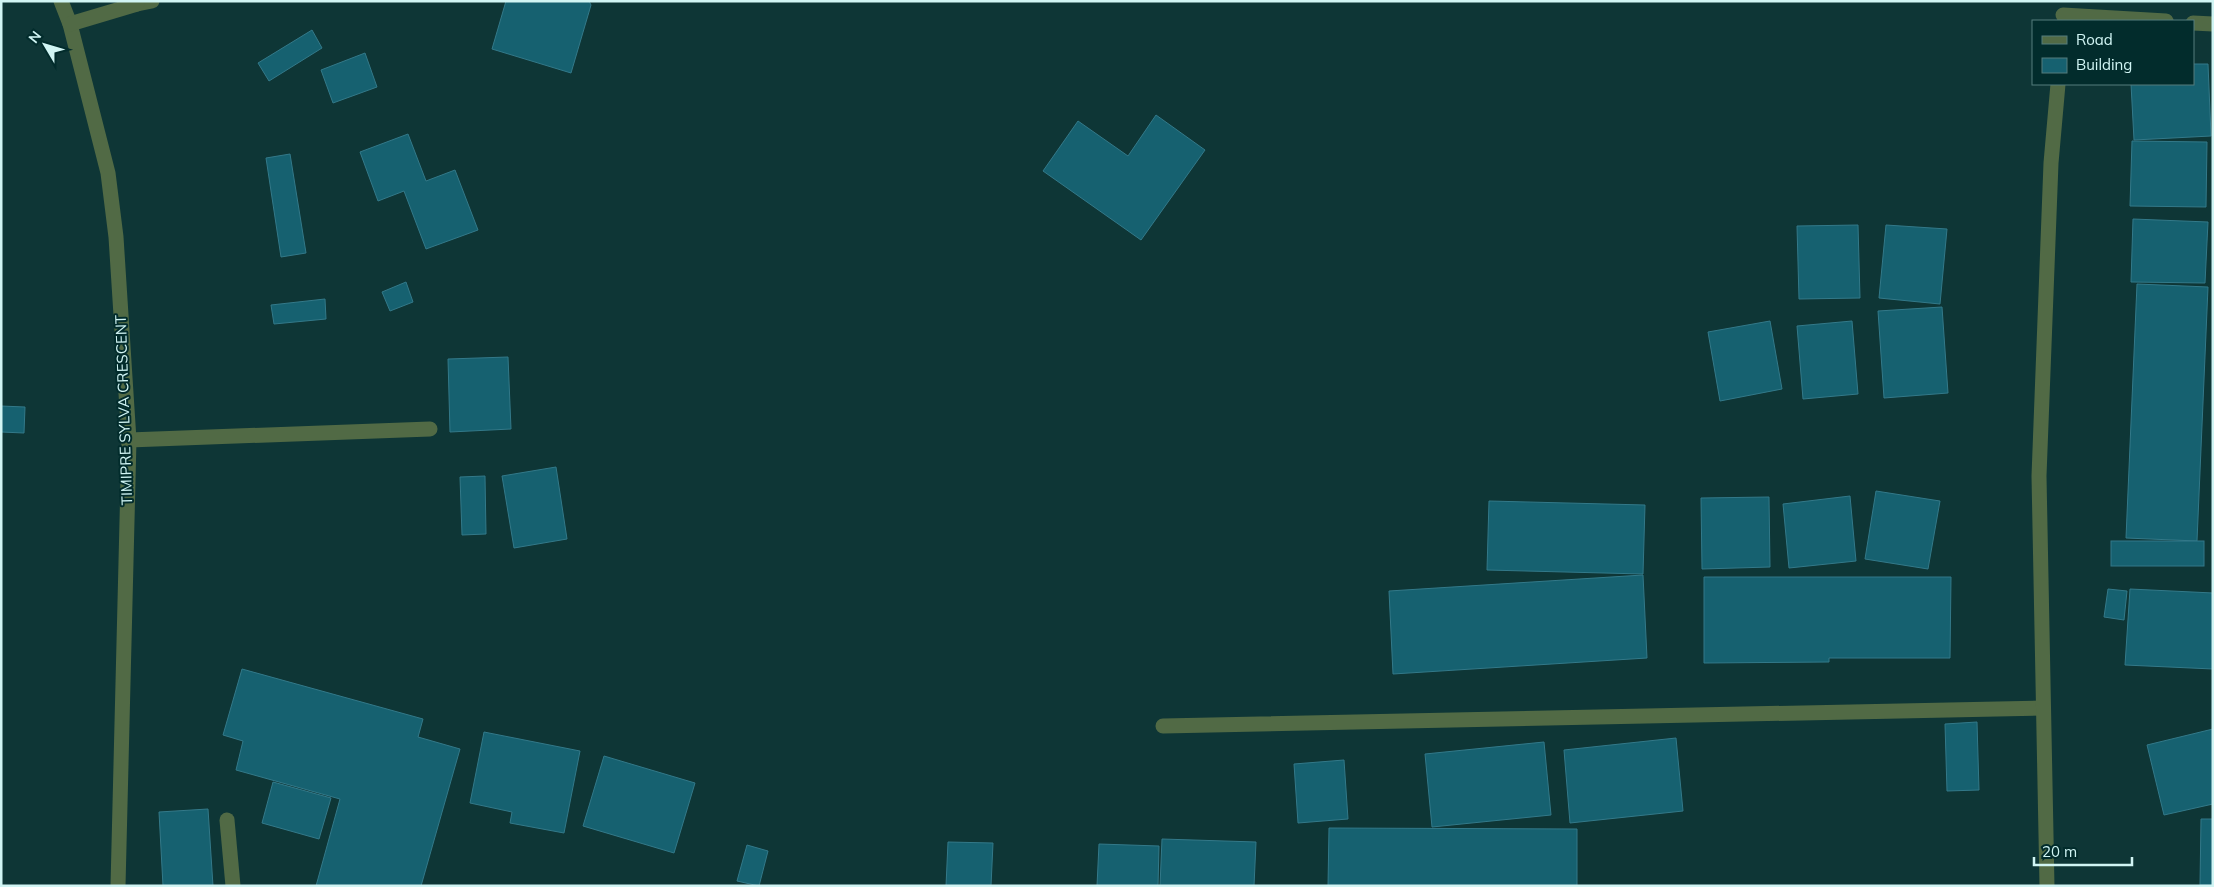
<svg xmlns="http://www.w3.org/2000/svg" width="2214" height="887" font-family="Mulish,sans-serif">
  <style>
    .building { fill: #166170; stroke: #337989 }
    .lines { fill: none; stroke-linecap: round; stroke-linejoin: round }
    .minor { stroke: #516a45; stroke-width: 15 }
    .labels { text-anchor: middle; stroke-width: 4; stroke-linejoin: round; paint-order: stroke }
    .street-label { font-size: 15px; fill: #d1f5f4; stroke: #022c2c }
  </style>
  <rect width="100%" height="100%" fill="#0e3636"/>
  <g class="building">
    <path d="M506 1H589L591 5 571 73 492 49Z"/>
    <path d="M312 30 322 48 269 81 258 63Z"/>
    <path d="M365 53 377 87 333 103 321 70Z"/>
    <path d="M2193 64H2208L2211 136 2134 140 2131 84H2193Z"/>
    <path d="M1156 115 1205 150 1141 240 1043 171 1078 121 1128 156Z"/>
    <path d="M408 134 426 181 455 170 478 230 426 249 404 191 378 201 360 152Z"/>
    <path d="M2132 141 2207 142 2206 207 2130 206Z"/>
    <path d="M290 154 306 253 281 257 266 158Z"/>
    <path d="M2133 219 2208 222 2205 283 2131 282Z"/>
    <path d="M1858 225 1860 298 1799 299 1797 226Z"/>
    <path d="M1886 225 1947 229 1940 304 1879 298Z"/>
    <path d="M406 282 413 302 390 311 382 292Z"/>
    <path d="M2137 284 2208 287 2197 541 2126 538Z"/>
    <path d="M325 299 326 319 274 324 271 305Z"/>
    <path d="M1942 307 1948 393 1884 398 1878 311Z"/>
    <path d="M1770 321 1782 389 1720 401 1708 332Z"/>
    <path d="M1852 321 1858 394 1803 399 1797 326Z"/>
    <path d="M508 357 511 429 450 432 448 359Z"/>
    <path d="M1 406 25 407 24 433 1 432Z"/>
    <path d="M556 467 567 539 514 548 502 476Z"/>
    <path d="M485 476 486 534 462 535 460 477Z"/>
    <path d="M1876 491 1940 501 1928 569 1865 559Z"/>
    <path d="M1850 496 1856 561 1789 568 1783 504Z"/>
    <path d="M1769 497 1770 567 1702 569 1701 498Z"/>
    <path d="M1489 501 1645 505 1643 574 1487 570Z"/>
    <rect x="2111" y="541" width="93" height="25"/>
    <path d="M1643 575 1647 658 1393 674 1389 591Z"/>
    <path d="M1704 577H1951L1950 658H1829V662L1704 663Z"/>
    <path d="M2108 589 2127 591 2124 620 2104 617Z"/>
    <path d="M2130 589 2213 593V669L2125 665Z"/>
    <path d="M242 669 423 719 418 737 460 749 421 886H316L340 799 236 770 243 741 223 735Z"/>
    <path d="M1977 722 1979 790 1947 791 1945 724Z"/>
    <path d="M2213 729V804L2164 815 2147 745Z"/>
    <path d="M484 732 580 751 564 833 510 823 512 812 470 803Z"/>
    <path d="M1676 738 1683 811 1570 823 1564 750Z"/>
    <path d="M1544 742 1551 815 1432 827 1425 754Z"/>
    <path d="M604 756 695 783 674 853 583 826Z"/>
    <path d="M1344 760 1348 819 1298 823 1294 764Z"/>
    <path d="M273 782 331 798 319 839 262 823Z"/>
    <path d="M208 809 213 886H163L159 812Z"/>
    <path d="M2201 819H2213V885H2200Z"/>
    <path d="M1329 828 1577 829V886H1328Z"/>
    <path d="M1162 839 1256 842 1254 886H1160Z"/>
    <path d="M948 842 993 843 991 886H946Z"/>
    <path d="M1099 844 1159 846 1158 886H1097Z"/>
    <path d="M747 845 768 851 759 886 737 881Z"/>
  </g>
  <g class="lines">
    <g class="minor">
      <path d="M61 1 70 24 108 173 116 237 129 440 118 886"/>
      <path d="M137 4 152 1"/>
      <path d="M2063 15 2166 21"/>
      <path d="M2193 23 2213 24"/>
      <path d="M70 24 137 4 136 1"/>
      <path d="M129 440 430 429"/>
      <path d="M1163 726 2042 708"/>
      <path d="M227 820 233 886"/>
      <path d="M2047 886 2039 476 2051 163 2058 84"/>
    </g>
  </g>
  <g class="labels">
    <g class="street-label">
      <text transform="translate(124 410) rotate(-92)" y="5">TIMIPRE SYLVA CRESCENT</text>
    </g>
  </g>
  <rect width="2214" height="887" fill="none" stroke="#d1f5f4" stroke-width="5"/>
  <rect x="2032" y="20" width="162" height="65" fill="#022c2c" stroke="#557c7c"/>
  <rect x="2042" y="36" width="25" height="8" fill="#516a45" stroke="#557c7c"/>
  <text x="2076" y="45" font-size="15" fill="#d1f5f4">Road</text>
  <rect x="2042" y="58" width="25" height="15" fill="#166170" stroke="#557c7c"/>
  <text x="2076" y="70" font-size="15" fill="#d1f5f4">Building</text>
  <g transform="translate(45 45) rotate(308)" stroke="#022c2c" stroke-width="4" paint-order="stroke">
  <path d="M0-4L9 19L0 12L-9 19Z" fill="#d1f5f4"/>
  <text y="-8" font-size="14" font-weight="bold" text-anchor="middle" fill="#d1f5f4">N</text>
  </g>
  <path d="M2034 857v8h98v-8" fill="none" stroke="#d1f5f4" stroke-width="2.5"/>
  <text x="2042" y="857" font-size="15" fill="#d1f5f4" stroke="#022c2c" stroke-width="4" paint-order="stroke">20 m</text>
</svg>
